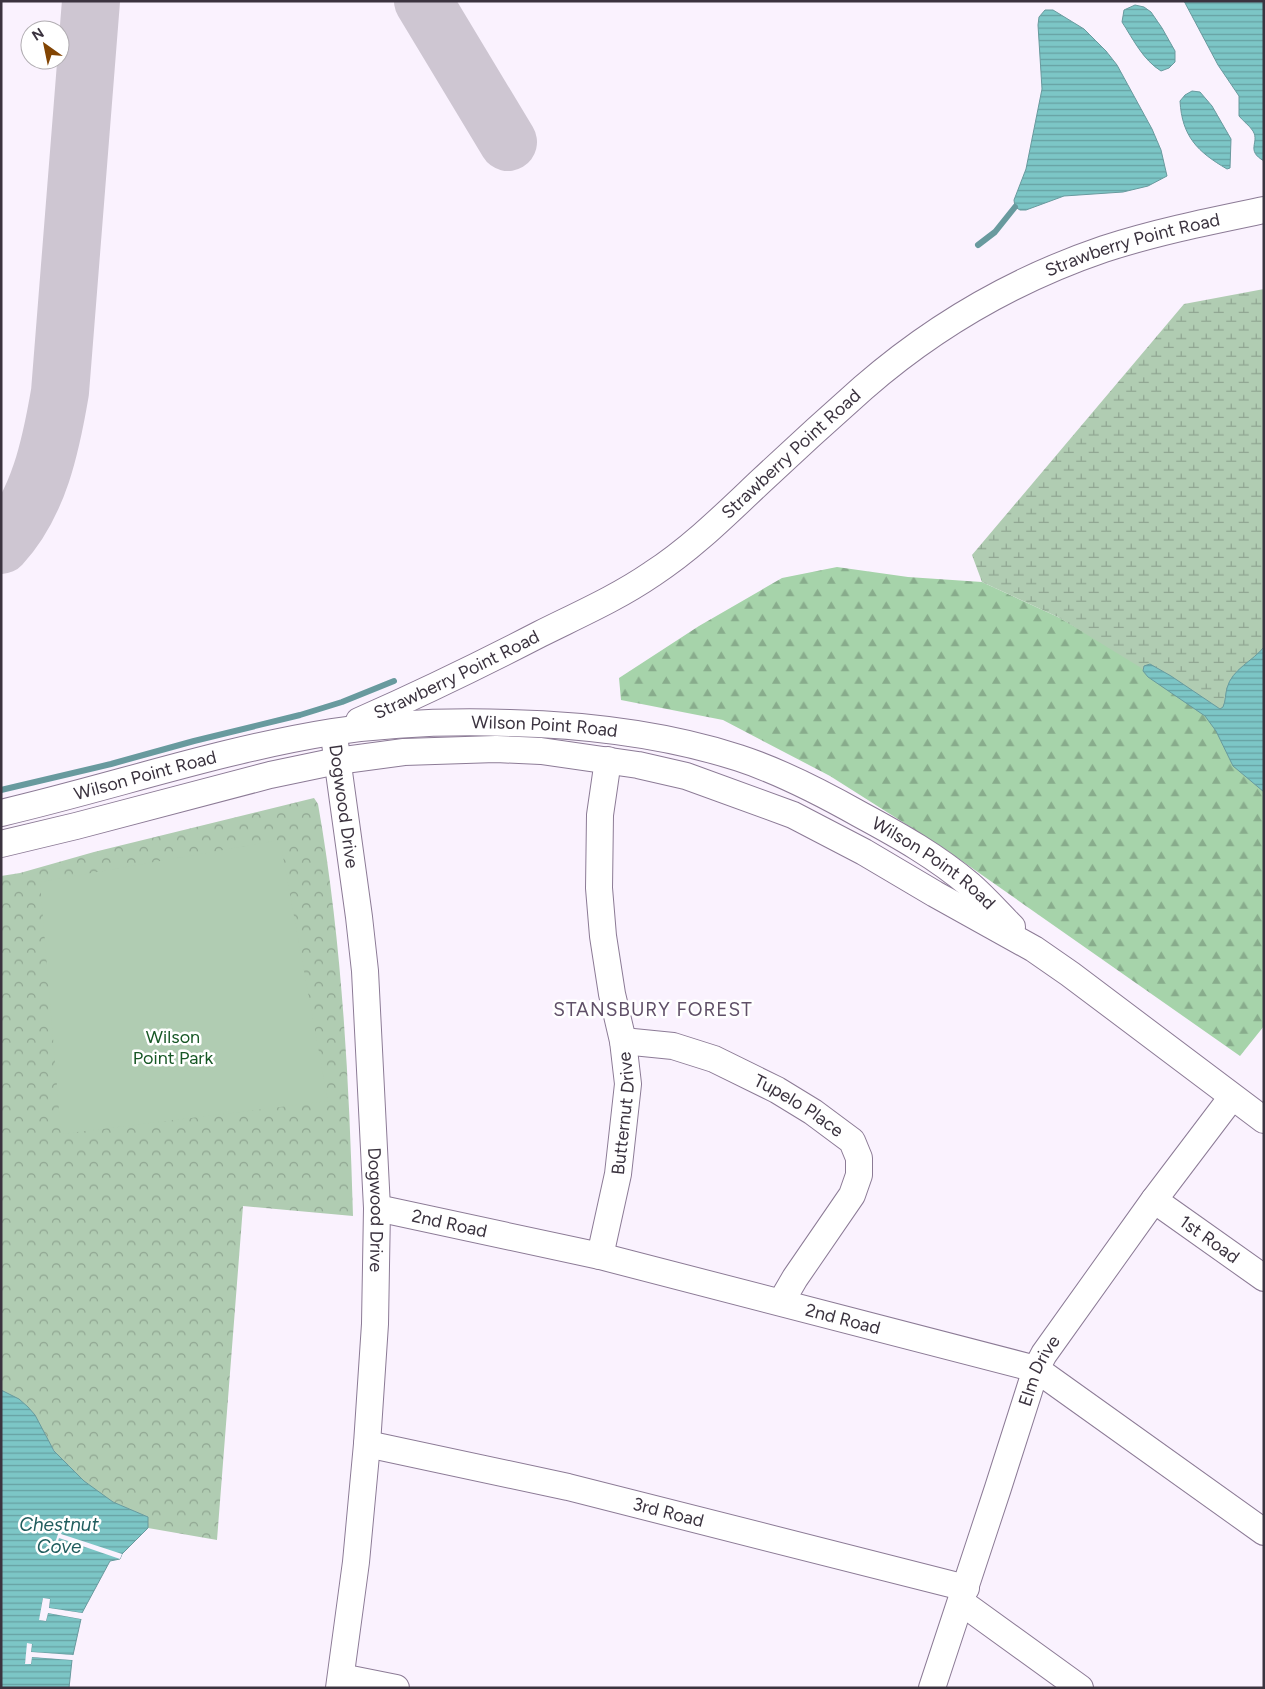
<svg xmlns="http://www.w3.org/2000/svg" width="1265" height="1689" font-family="Figtree,sans-serif">
  <style>
    .forest { fill: url(#forest-firs) }
    .wetland { fill: url(#wetland-marsh) }
    .park { fill: url(#park-crowns) }
    .garden { fill: #b0ccb2 }
    .water { fill: url(#water-rules); stroke: #689a9e }
    .pier { fill: #faf2fe }
    .lines { fill: none; stroke-linecap: round; stroke-linejoin: round }
    .stream { stroke: #689a9e; stroke-width: 6 }
    .taxiway { stroke: #cec6d2; stroke-width: 58 }
    .minor-casing { stroke: #8c7b96; stroke-width: 28 }
    .minor { stroke: #fff; stroke-width: 26 }
    .labels { text-anchor: middle; stroke-width: 5; stroke-linejoin: round; paint-order: stroke }
    .street-label { font-size: 18px; fill: #3b333f; stroke: #fff }
    .park-label { font-size: 18px; fill: #175725; stroke: #fff }
    .neighbourhood-label { font-size: 19px; letter-spacing: 1px; fill: #605068; stroke: #fff }
    .water-label { font-size: 19px; font-style: italic; fill: #205d5e; stroke: #fff }
  </style>
  <defs>
    <pattern id="forest-firs" width="22" height="20" patternUnits="userSpaceOnUse" patternTransform="scale(1.25)"><rect width="22" height="20" fill="#a6d3aa"/><path d="M5 1l3.5 6h-7zM16 11l3.5 6h-7z" fill="#88ac8c"/></pattern>
    <pattern id="wetland-marsh" width="20" height="14" patternUnits="userSpaceOnUse" patternTransform="scale(1.25)"><rect width="20" height="14" fill="#b0ccb2"/><path d="M1 5h8M5 5V1M11 12h8M15 12V8" fill="none" stroke="#90a692"/></pattern>
    <pattern id="park-crowns" width="20" height="18" patternUnits="userSpaceOnUse" patternTransform="scale(1.25)"><rect width="20" height="18" fill="#b0ccb2"/><path d="M2 6a3 3 0 1 1 6 0M12 15a3 3 0 1 1 6 0" fill="none" stroke="#90a692"/></pattern>
    <pattern id="water-rules" width="6" height="5" patternUnits="userSpaceOnUse" patternTransform="scale(1.25)"><rect width="6" height="5" fill="#7cc6c6"/><path d="M0 2.5h6" fill="none" stroke="#67a1a2"/></pattern>
  </defs>
  <rect width="100%" height="100%" fill="#faf2fe"/>
  <path class="forest" d="M837 567 908 577 982 582 1058 617 1136 661 1194 700 1264 789V1026L1240 1056 942 847 830 776 723 720 621 700 619 678 699 626 782 578Z"/>
  <path class="wetland" d="M1264 289V650L1228 721 1058 617 982 582 972 555 1184 304Z"/>
  <path class="park" d="M314 798 318 804C342 940 349 1078 353 1216L243 1206 217 1540 148 1528 147 1517C137 1512 126 1508 115 1503 93 1492 72 1472 56 1453 51 1447 48 1440 44 1433 32 1410 24 1402 1 1390V876L20 873 94 852Z"/>
  <path class="garden" d="M280 840 328 1101 61 1134 40 882Z"/>
  <g class="water">
    <path d="M1184 1H1264V161C1245 150 1260 143 1253 131 1249 125 1243 121 1239 116V96L1218 65Z"/>
    <path d="M1135 5 1144 7 1151 12 1162 28 1175 51V62L1169 68 1161 71C1143 60 1133 39 1122 22L1124 10Z"/>
    <path d="M1045 10H1053L1084 29 1106 51 1117 65 1152 129 1161 150 1167 176 1148 186 1123 192 1064 196 1026 210H1020L1015 207 1014 200 1026 169 1042 89 1038 25 1039 17Z"/>
    <path d="M1192 91 1200 92 1212 106 1231 139 1230 168 1227 169C1198 152 1182 137 1180 101L1185 95Z"/>
    <path d="M1264 647V792L1233 766 1216 731 1205 716 1148 677 1143 671 1144 666 1150 664 1171 676 1220 709 1223 707C1226 700 1225 695 1227 688 1232 669 1253 661 1264 647Z"/>
    <path d="M1 1390 19 1399 28 1407 35 1415 54 1451 84 1481 113 1502 148 1517V1528L122 1554 120 1559 110 1561 82 1613 49 1608 50 1599H43L40 1620 46 1621 48 1613 81 1619 73 1655 31 1652 32 1644 25 1663 31 1664V1657L72 1660 69 1688H1Z"/>
  </g>
  <g class="pier">
    <path d="M60 1528 63 1529 61 1534 122 1554 120 1559 59 1538 57 1544 55 1543Z"/>
    <path d="M43 1598 50 1599 49 1608 82 1613V1615L48 1610 46 1608 47 1601H45L42 1618H44L46 1612 48 1611 82 1616 81 1619 48 1613 46 1621 39 1620Z"/>
    <path d="M27 1643 32 1644 31 1652 73 1655 72 1660 32 1657 31 1664H25Z"/>
  </g>
  <g class="lines">
    <g class="stream">
      <path d="M978 245 995 232 1015 207"/>
      <path d="M1 790 111 764 194 741 300 715 342 702 394 681"/>
    </g>
    <g class="taxiway">
      <path d="M423 1 508 142"/>
      <path d="M1 545C39 504 51 445 60 392L91 1"/>
    </g>
    <g class="minor-casing">
      <g id="minor">
        <path id="s1" d="M359 721C420 694 480 665 540 634 578 615 617 598 652 574 692 548 726 514 761 481 794 450 828 419 863 388 933 327 1016 279 1104 249 1156 232 1211 221 1264 210"/>
        <path id="s2" d="M335 743 359 917 365 971 377 1208 375 1324 367 1444 356 1562 339 1688"/>
        <path id="s3" d="M1 813C112 787 220 750 332 732 391 723 451 721 510 723 588 725 665 734 739 758 782 772 822 793 861 815 900 836 937 857 970 885 985 898 998 913 1012 927"/>
        <path d="M1 844 76 826 270 775 337 761 404 752 496 749 541 751 638 765 686 776 793 815 864 852 935 894 1034 949 1070 974 1264 1120"/>
        <path id="s4" d="M623 1041 673 1046 714 1059 777 1090 813 1112 852 1141 859 1158V1175L852 1195 795 1278 781 1302"/>
        <path id="s5" d="M1154 1200 1264 1278"/>
        <path id="s6" d="M377 1208 600 1256 1036 1369 1264 1532"/>
        <path id="s7" d="M600 1256 618 1174 628 1084 623 1041 612 994 603 936 599 888 600 815 608 760"/>
        <path id="s8" d="M367 1444 568 1487 966 1588"/>
        <path d="M961 1602 1080 1688"/>
        <path d="M341 1677 396 1688"/>
        <path id="s9" d="M932 1688 998 1488 1036 1369 1044 1354 1154 1200 1232 1097"/>
      </g>
    </g>
    <use href="#minor" class="minor"/>
  </g>
  <g class="labels">
    <g class="street-label">
      <text dy="6" stroke="none"><textPath href="#s1" startOffset="918">Strawberry Point Road</textPath></text>
      <text dy="6" stroke="none"><textPath href="#s1" startOffset="512">Strawberry Point Road</textPath></text>
      <text dy="6" stroke="none"><textPath href="#s1" startOffset="108">Strawberry Point Road</textPath></text>
      <text dy="6" stroke="none"><textPath href="#s3" startOffset="554">Wilson Point Road</textPath></text>
      <text dy="6" stroke="none"><textPath href="#s3" startOffset="149">Wilson Point Road</textPath></text>
      <text dy="6" stroke="none"><textPath href="#s2" startOffset="64">Dogwood Drive</textPath></text>
      <text dy="6" stroke="none"><textPath href="#s3" startOffset="974">Wilson Point Road</textPath></text>
      <text dy="6" stroke="none"><textPath href="#s4" startOffset="190">Tupelo Place</textPath></text>
      <text dy="6" stroke="none"><textPath href="#s7" startOffset="145">Butternut Drive</textPath></text>
      <text dy="6" stroke="none"><textPath href="#s2" startOffset="469">Dogwood Drive</textPath></text>
      <text dy="6" stroke="none"><textPath href="#s6" startOffset="74">2nd Road</textPath></text>
      <text dy="6" stroke="none"><textPath href="#s5" startOffset="68">1st Road</textPath></text>
      <text dy="6" stroke="none"><textPath href="#s6" startOffset="479">2nd Road</textPath></text>
      <text dy="6" stroke="none"><textPath href="#s9" startOffset="335">Elm Drive</textPath></text>
      <text dy="6" stroke="none"><textPath href="#s8" startOffset="309">3rd Road</textPath></text>
    </g>
    <g class="park-label">
      <text x="173" y="1043">Wilson<tspan x="173" dy="21">Point Park</tspan></text>
    </g>
    <g class="neighbourhood-label">
      <text x="653" y="1016">STANSBURY FOREST</text>
    </g>
    <g class="water-label">
      <text x="59" y="1531">Chestnut<tspan x="59" dy="22">Cove</tspan></text>
    </g>
  </g>
  <rect width="1265" height="1689" fill="none" stroke="#3b333f" stroke-width="5"/>
  <g transform="translate(45 45) rotate(327)"><circle r="24" fill="#ffffff" stroke="#b1adb2"/>
  <path d="M0-4L9 19L0 12L-9 19Z" fill="#824403"/>
  <text y="-8" font-size="14" font-weight="bold" text-anchor="middle" fill="#3b333f">N</text>
  </g>
</svg>
